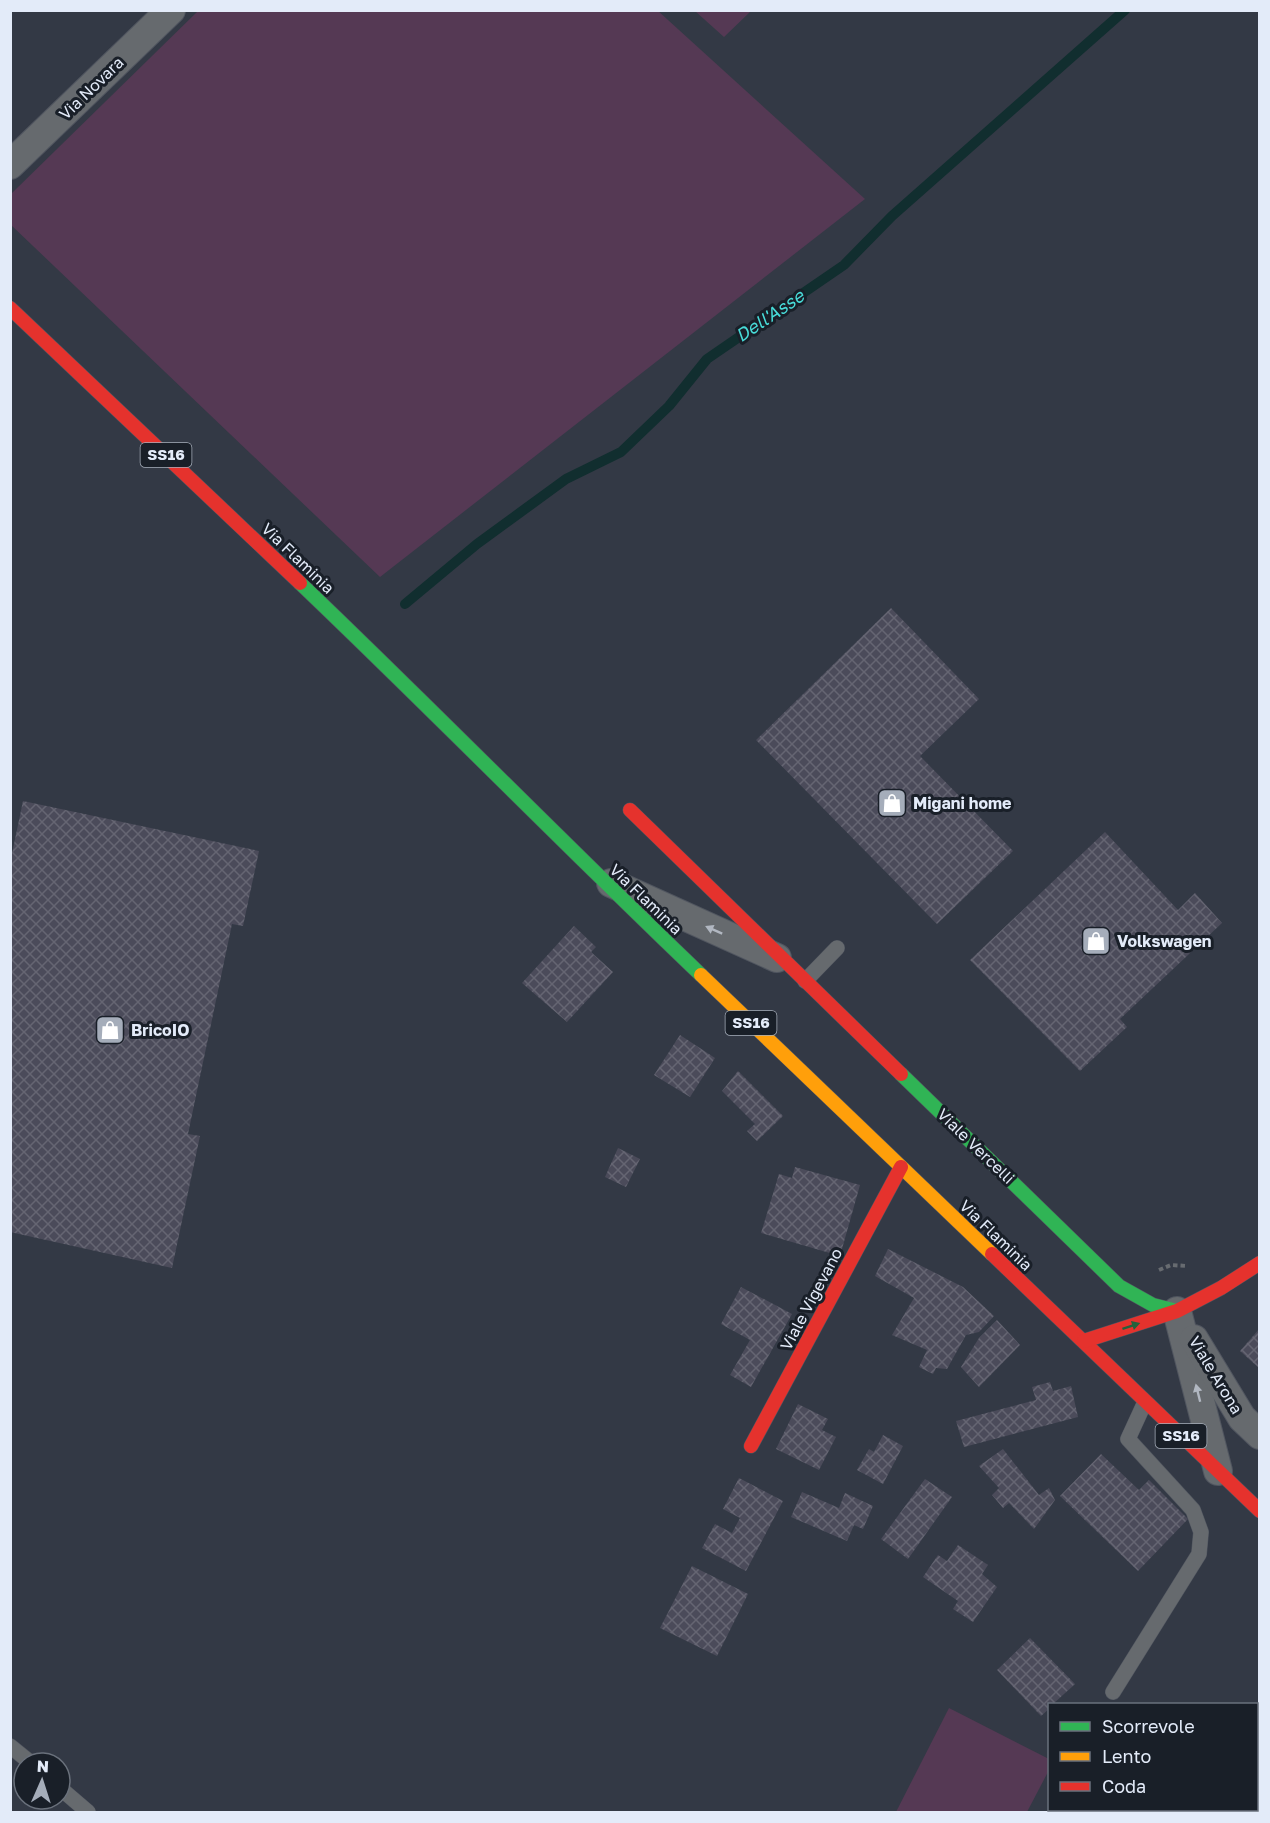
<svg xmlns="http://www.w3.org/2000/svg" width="1270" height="1823" font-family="'Golos Text',sans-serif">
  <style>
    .green { fill: #553954 }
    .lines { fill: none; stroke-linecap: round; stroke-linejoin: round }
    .stream { stroke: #112e2f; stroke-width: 10 }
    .building { fill: url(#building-cross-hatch) }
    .lane-casing { stroke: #515660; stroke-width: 16 }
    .street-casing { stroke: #515660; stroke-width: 30 }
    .fast-casing { stroke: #515660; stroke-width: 15 }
    .slow-casing { stroke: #515660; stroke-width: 15 }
    .jam-casing { stroke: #515660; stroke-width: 15 }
    .path { stroke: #676b70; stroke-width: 4; stroke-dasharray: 4.5 3; stroke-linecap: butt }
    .lane { stroke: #666a6e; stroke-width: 15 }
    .street { stroke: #666a6e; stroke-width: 28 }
    .fast { stroke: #30b455; stroke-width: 14 }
    .slow { stroke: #ff9f0a; stroke-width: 14 }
    .jam { stroke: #e5322d; stroke-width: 14 }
    .oneway { fill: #b1b7c1 }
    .oneway2 { fill: #23623c }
    .labels { text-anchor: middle; stroke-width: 6; stroke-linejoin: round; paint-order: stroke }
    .shield { fill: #191f28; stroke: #a6aeba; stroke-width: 1.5 }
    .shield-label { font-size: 15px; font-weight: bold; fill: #e3ebf9 }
    .street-label { font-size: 16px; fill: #e3ebf9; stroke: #191f28 }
    .poi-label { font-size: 16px; font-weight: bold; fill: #e3ebf9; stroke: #191f28; text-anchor: start }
    .water-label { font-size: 18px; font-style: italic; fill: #48dbd8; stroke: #191f28 }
  </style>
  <defs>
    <pattern id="building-cross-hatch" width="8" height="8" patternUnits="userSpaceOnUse" patternTransform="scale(1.5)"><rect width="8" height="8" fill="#4b4b5a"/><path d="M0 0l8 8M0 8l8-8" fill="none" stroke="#656572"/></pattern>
  </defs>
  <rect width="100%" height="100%" fill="#333945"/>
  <g class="green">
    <path d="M657 10 865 199 380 577 11 225V194L198 11Z"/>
    <path d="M695 11H751L724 37Z"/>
    <path d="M949 1708 1049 1759V1770L1027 1812H896Z"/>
  </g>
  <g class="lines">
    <path class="stream" d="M405 604 477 544 566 479 621 452 669 406 707 359 844 265 892 216 1125 10"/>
  </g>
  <g class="building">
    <path d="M891 608 979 699 920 756 1013 851 937 924 756 740Z"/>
    <path d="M23 801 259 851 243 926 232 924 188 1134 200 1136 172 1268 10 1232V863Z"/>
    <path d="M1105 832 1178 910 1195 893 1222 923 1120 1019 1127 1027 1080 1071 970 960Z"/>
    <path d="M574 926 596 947 591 952 613 972 567 1022 522 983Z"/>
    <path d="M680 1035 715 1058 690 1097 654 1075Z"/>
    <path d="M738 1071 783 1116 757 1141 747 1131 755 1124 722 1091Z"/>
    <path d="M618 1148 640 1159 626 1187 605 1177Z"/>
    <path d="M795 1167 860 1185 840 1256 761 1233 779 1174 792 1178Z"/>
    <path d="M888 1249 963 1287 994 1316 979 1332 966 1335 947 1369 936 1368 933 1374 919 1367 927 1350 892 1335 914 1298 875 1276Z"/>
    <path d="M741 1287 792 1314 751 1387 730 1375 750 1340 721 1324Z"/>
    <path d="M997 1320 1020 1345 979 1387 961 1367 979 1338Z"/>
    <path d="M1260 1328V1369L1240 1351Z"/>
    <path d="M1050 1382 1053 1391 1071 1386 1078 1417 964 1447 956 1421 1036 1400 1032 1387Z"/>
    <path d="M798 1404 828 1419 822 1430 836 1437 819 1470 776 1449Z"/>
    <path d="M883 1435 903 1446 883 1484 857 1470 869 1449 874 1452Z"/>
    <path d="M1003 1449 1039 1495 1049 1488 1055 1500 1034 1529 1009 1503 1003 1508 992 1495 999 1488 979 1466Z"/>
    <path d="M1101 1454 1139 1490 1149 1480 1188 1519 1138 1571 1060 1496Z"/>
    <path d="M739 1478 783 1501 746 1571 702 1548 715 1524 732 1533 740 1518 723 1509Z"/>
    <path d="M925 1479 952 1497 908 1559 881 1539Z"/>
    <path d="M802 1492 839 1508 845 1493 873 1506 863 1529 854 1525 847 1541 791 1517Z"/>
    <path d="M958 1545 988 1565 982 1574 997 1587 973 1622 953 1609 958 1601 923 1577 938 1555 947 1561Z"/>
    <path d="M692 1566 748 1594 717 1656 660 1628Z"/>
    <path d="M1030 1638 1075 1684 1053 1704H1050V1708L1041 1716 997 1670Z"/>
  </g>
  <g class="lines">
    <g class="lane-casing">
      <g id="lane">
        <path d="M805 981 837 948"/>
        <path d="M1113 1692 1199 1554 1201 1532 1193 1510 1128 1439 1145 1402"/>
        <path d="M10 1746 31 1763"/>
        <path d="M60 1788 88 1812"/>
      </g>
    </g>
    <g class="street-casing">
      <g id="street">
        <path d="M10 165 171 10"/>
        <path d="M611 883 777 958"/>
        <path d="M1177 1311 1218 1471"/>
        <path d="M1194 1339 1242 1418 1260 1435"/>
      </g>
    </g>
    <g class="fast-casing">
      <g id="fast">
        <path d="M300 583C435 712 566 846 701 975"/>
        <path d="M901 1074 1119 1286 1153 1305 1177 1311"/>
      </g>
    </g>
    <g class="slow-casing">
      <path id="slow" d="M701 975 992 1254"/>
    </g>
    <g class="jam-casing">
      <g id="jam">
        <path d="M10 308 300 583"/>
        <path d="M630 810 901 1074"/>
        <path d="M992 1254 1260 1511"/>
        <path d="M1084 1341 1177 1311 1221 1288 1260 1263"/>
        <path d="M751 1446 901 1167"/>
      </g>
    </g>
    <path class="path" d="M1159 1270 1171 1265 1187 1266"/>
    <use href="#lane" class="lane"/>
    <use href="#street" class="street"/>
    <use href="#fast" class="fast"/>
    <use href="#slow" class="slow"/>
    <use href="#jam" class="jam"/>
  </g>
  <defs><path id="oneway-solid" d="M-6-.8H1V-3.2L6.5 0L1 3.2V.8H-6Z" transform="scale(1.5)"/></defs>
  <g class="oneway">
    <use href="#oneway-solid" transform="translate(714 930) rotate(-156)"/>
    <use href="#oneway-solid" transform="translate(1198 1393) rotate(-104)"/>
  </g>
  <use class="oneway2" href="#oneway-solid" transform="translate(1131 1326) rotate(-18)"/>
  <defs>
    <g id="shop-square" transform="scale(1.5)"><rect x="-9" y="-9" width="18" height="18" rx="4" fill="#a5adba" stroke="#191f28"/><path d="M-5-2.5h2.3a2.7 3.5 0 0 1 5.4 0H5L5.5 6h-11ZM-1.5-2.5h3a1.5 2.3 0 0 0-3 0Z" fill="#fff"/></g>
  </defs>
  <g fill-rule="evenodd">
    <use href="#shop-square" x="892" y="803"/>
    <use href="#shop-square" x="1096" y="941"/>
    <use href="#shop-square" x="110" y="1030"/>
  </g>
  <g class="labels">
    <g class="shield">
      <rect x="140.5" y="443" width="51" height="24" rx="4.5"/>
      <rect x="725.5" y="1011" width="51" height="24" rx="4.5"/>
      <rect x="1155.5" y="1424" width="51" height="24" rx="4.5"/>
    </g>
    <g class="shield-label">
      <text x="166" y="460">SS16</text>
      <text x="751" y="1028">SS16</text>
      <text x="1181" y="1441">SS16</text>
    </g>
    <g class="street-label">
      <text transform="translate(91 88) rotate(-44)" y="6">Via Novara</text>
      <text transform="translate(298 558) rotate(44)" y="6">Via Flaminia</text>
      <text transform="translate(646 899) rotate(44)" y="6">Via Flaminia</text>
      <text transform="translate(976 1146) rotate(44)" y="6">Viale Vercelli</text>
      <text transform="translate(996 1235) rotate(44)" y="6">Via Flaminia</text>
      <text transform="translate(811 1299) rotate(-62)" y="6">Viale Vigevano</text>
      <text transform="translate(1216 1375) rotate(59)" y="6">Viale Arona</text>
    </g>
    <g class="poi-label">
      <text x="913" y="809">Migani home</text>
      <text x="1117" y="947">Volkswagen</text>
      <text x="131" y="1036">BricoIO</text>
    </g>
    <g class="water-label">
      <text transform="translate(770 316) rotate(-34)" y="6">Dell'Asse</text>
    </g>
  </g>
  <rect width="1270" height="1823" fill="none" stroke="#e3ebf9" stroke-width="24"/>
  <rect x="1048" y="1703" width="210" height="108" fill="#191f28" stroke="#6a717c" stroke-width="1.5"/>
  <rect x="1060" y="1722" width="30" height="9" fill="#30b455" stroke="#6a717c" stroke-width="1.5"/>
  <text x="1102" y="1733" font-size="18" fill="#e3ebf9">Scorrevole</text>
  <rect x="1060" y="1752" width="30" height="9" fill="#ff9f0a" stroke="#6a717c" stroke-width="1.5"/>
  <text x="1102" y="1763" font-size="18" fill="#e3ebf9">Lento</text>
  <rect x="1060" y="1782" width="30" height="9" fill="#e5322d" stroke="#6a717c" stroke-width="1.5"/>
  <text x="1102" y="1793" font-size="18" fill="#e3ebf9">Coda</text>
  <g transform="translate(42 1781) rotate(3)"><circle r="28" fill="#191f28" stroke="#6a717c" stroke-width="1.5"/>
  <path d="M0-4.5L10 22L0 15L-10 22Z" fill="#a5adba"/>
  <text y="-9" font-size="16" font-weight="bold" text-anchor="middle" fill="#e3ebf9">N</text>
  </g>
</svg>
